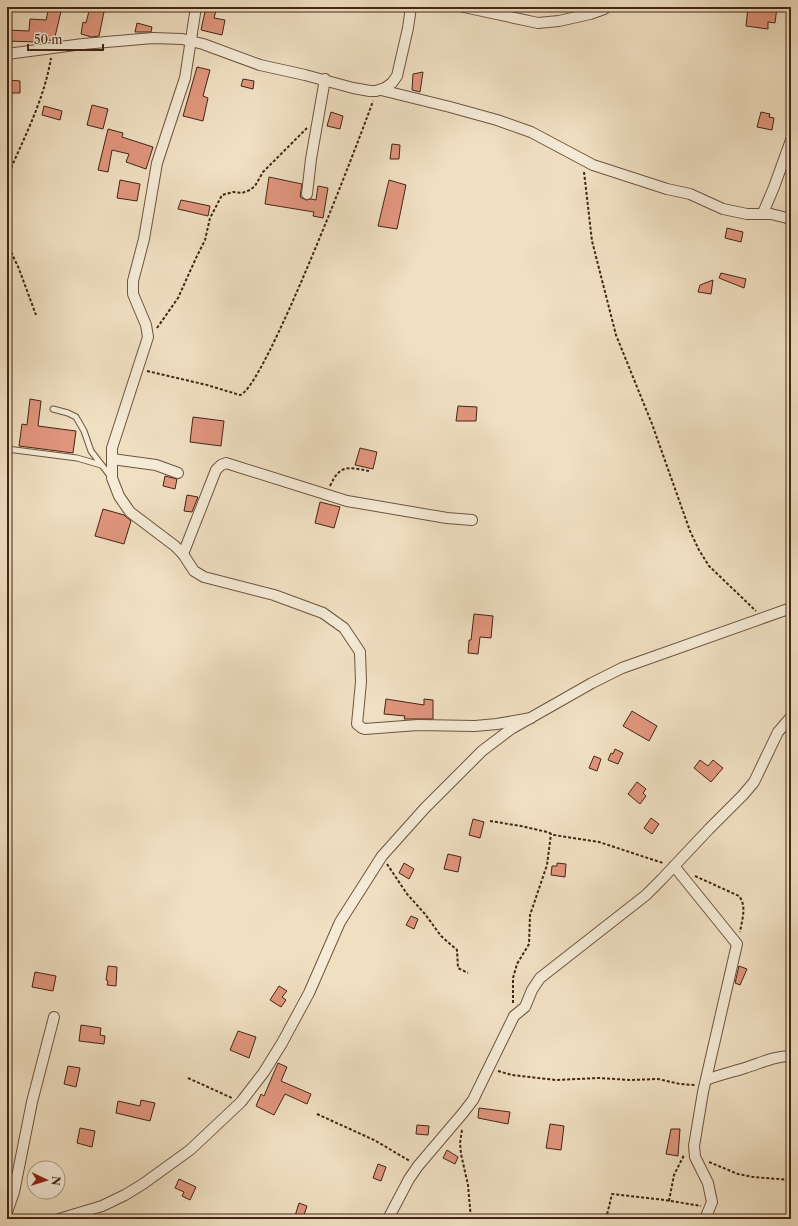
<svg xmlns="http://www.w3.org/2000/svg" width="798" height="1226" font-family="'Libre Caslon Text',serif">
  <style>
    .building { fill: #e1967e; stroke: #432515 }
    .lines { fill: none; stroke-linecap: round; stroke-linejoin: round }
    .service-casing { stroke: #6e5440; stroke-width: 7 }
    .minor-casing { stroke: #6e5440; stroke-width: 12 }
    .path { stroke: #432515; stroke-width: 2; stroke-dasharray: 3 2; stroke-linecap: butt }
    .service { stroke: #f5ebd7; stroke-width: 5 }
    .minor { stroke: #f5ebd7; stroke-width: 10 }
  </style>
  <rect width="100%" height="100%" fill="#f0e0c2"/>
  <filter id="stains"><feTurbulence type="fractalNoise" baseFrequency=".005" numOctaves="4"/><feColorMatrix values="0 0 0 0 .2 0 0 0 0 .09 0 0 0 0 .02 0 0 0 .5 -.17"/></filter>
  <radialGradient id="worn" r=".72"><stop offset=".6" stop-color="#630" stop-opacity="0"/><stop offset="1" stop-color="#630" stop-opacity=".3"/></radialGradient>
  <g class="building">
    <path d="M49 7H62L54 41 38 38 37 42 7 41V30L29 31 30 19 46 20Z"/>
    <path d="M90 7H105L99 36 92 37 81 34 83 22 86 23Z"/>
    <path d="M206 7H217L214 18 225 20 222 35 201 30Z"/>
    <path d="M748 7H777L775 23 768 22V29L746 26Z"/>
    <path d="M137 23 152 27 151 32H135Z"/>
    <path d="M197 67 210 70 203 96 208 98 203 121 183 116Z"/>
    <path d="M423 72 420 92 412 90 413 74Z"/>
    <path d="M243 79 254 81 253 89 241 86Z"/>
    <path d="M9 80 20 81V93H8Z"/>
    <path d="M92 105 108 109 103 129 87 125Z"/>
    <path d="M44 106 62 111 60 120 42 115Z"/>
    <path d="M331 112 343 116 340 129 327 126Z"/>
    <path d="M761 112 770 114 769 117 774 118 772 130 757 127Z"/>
    <path d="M108 129 123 133 122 137 153 147 146 169 126 162 129 154 112 150 108 172 98 170Z"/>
    <path d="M392 144 400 145 399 159H390Z"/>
    <path d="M269 177 302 184 300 197 306 200 311 199 316 200 318 186 328 188 323 218 313 216 314 212 265 204Z"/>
    <path d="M120 180 140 184 137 201 117 198Z"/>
    <path d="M389 180 406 185 397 229 378 226Z"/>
    <path d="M181 200 210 206 208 216 178 209Z"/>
    <path d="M727 228 743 232 741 242 725 238Z"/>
    <path d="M721 273 746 279 744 288 719 278Z"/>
    <path d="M713 280 711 294 698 292 700 285Z"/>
    <path d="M30 399 41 401 38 426 76 431 73 453 19 446 22 424 27 425Z"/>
    <path d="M458 406 477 407 476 421H456Z"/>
    <path d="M193 417 224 421 221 446 190 442Z"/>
    <path d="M360 448 377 452 373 469 355 465Z"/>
    <path d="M165 476 177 479 175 489 163 486Z"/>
    <path d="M187 495 198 497 192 512 184 511Z"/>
    <path d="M320 502 340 507 334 528 315 523Z"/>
    <path d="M103 509 124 515 131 521 124 544 95 536Z"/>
    <path d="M474 614 493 616 491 638 480 637 478 654 468 653 469 640H471Z"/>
    <path d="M386 699 424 705V699L433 700V719H404L405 716 384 714Z"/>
    <path d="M632 711 657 726 649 741 623 726Z"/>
    <path d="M615 749 623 753 618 764 608 760 611 753 613 754Z"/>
    <path d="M594 756 601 759 597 771 589 768Z"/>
    <path d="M700 760 708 766 713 760 723 768 711 782 694 768Z"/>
    <path d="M637 782 646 789 643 793 646 796 640 804 628 794Z"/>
    <path d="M651 818 659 824 652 834 644 828Z"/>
    <path d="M473 819 484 822 480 838 469 835Z"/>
    <path d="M448 854 461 857 458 872 444 869Z"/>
    <path d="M404 863 414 869 409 879 399 873Z"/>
    <path d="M557 863 566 864 565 877 551 875 552 866H557Z"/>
    <path d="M411 916 418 919 414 929 406 925Z"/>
    <path d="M108 966 117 967 116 986 107 985 108 981 106 980Z"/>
    <path d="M739 966 747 969 740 985 735 983Z"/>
    <path d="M35 972 56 976 53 991 32 987Z"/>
    <path d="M279 986 287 991 282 997 286 1000 281 1007 270 1000Z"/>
    <path d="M81 1025 101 1028 100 1035 105 1036 104 1044 79 1041Z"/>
    <path d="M238 1031 256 1037 249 1058 230 1050Z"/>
    <path d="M278 1063 287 1067 281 1081 311 1094 307 1104 285 1094 274 1115 256 1106 261 1094 264 1096Z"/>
    <path d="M68 1066 80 1068 76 1087 64 1084Z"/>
    <path d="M141 1100 155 1103 150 1121 116 1113 118 1101 140 1106Z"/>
    <path d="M479 1108 510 1112 508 1124 478 1118Z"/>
    <path d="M550 1124 564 1126 561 1150 546 1148Z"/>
    <path d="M417 1125 429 1126 428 1135 416 1134Z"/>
    <path d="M80 1128 95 1131 92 1147 77 1143Z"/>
    <path d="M671 1129H680L678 1156 666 1154Z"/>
    <path d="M447 1150 458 1157 455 1164 443 1158Z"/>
    <path d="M378 1164 386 1167 381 1181 373 1178Z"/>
    <path d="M179 1179 196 1187 190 1200 182 1196 184 1192 175 1188Z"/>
    <path d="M299 1203 307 1206 303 1218 295 1216Z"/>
  </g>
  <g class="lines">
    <g class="service-casing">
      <g id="service">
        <path d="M53 409 68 413 76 417 84 431 91 451 111 477"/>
        <path d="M7 449 77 458 101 465"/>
      </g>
    </g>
    <g class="minor-casing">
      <g id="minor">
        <path d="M196 7 185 78 157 163 144 239 133 281V294L146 325 148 337 112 448V478L119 496 130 512 175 546 183 554 194 571 204 577 274 595 323 613 344 628 360 652 361 682 357 724 362 728 365 729 418 725 475 726 497 724 531 718"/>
        <path d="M464 7 538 23 559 21 590 14 604 9 606 7"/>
        <path d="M7 54 83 44 153 38 182 39 203 44 260 65 305 75 353 88 370 91H376L385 88 392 83 397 76 408 28 411 7"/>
        <path d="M381 90 450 107 497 120 531 132 593 165 667 189 690 194 723 209 747 214H771L791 219"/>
        <path d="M307 194 311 159 325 79"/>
        <path d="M763 213 774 187 791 140"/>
        <path d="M112 459 156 465 178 473"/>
        <path d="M183 554 216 470 221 465 226 463 347 501 447 518 472 520"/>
        <path d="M674 866 737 944 703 1092 694 1146 695 1157 708 1183 712 1202 705 1219"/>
        <path d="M706 1080C719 1075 732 1072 745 1068 761 1063 774 1056 791 1056"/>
        <path d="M7 1212 14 1192 32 1102 54 1017"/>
        <path d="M59 1219 102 1206 125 1195 143 1184 190 1150 241 1102 264 1072 282 1043 309 993 340 922 382 856 425 808 482 751 511 729 592 683 622 668 791 608"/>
        <path d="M388 1219 409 1179 418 1166 463 1113 473 1100 514 1016 525 1007 532 990 540 978 646 895 662 879 709 829 743 795 754 782 778 732 791 717"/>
      </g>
    </g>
    <g class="path">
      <path d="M584 172 592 241 616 335 652 424 690 531 699 550 709 566 756 611"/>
      <path d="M7 177C24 138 44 100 51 58"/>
      <path d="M7 243 19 269 36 315"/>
      <path d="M157 328 178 298 196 258 205 240 210 218 222 195 233 192 242 193 250 190 255 186 263 172 307 128"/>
      <path d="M147 371 207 385 240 395C264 389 360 138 373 101"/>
      <path d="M330 486C340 464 348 467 369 471"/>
      <path d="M490 821 521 826 547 832 554 835 599 842 663 863"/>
      <path d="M387 864 407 894 425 914 441 936 457 950 458 968 468 973"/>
      <path d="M695 876 739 896C747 906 742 920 740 932"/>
      <path d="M513 1003V978L517 964 529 944 530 915 547 865 551 834"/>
      <path d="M498 1071 512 1075 556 1080 599 1078 630 1080 658 1079 680 1084 695 1085"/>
      <path d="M188 1078 232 1098"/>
      <path d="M317 1114 374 1140 410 1161"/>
      <path d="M462 1130 460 1143 461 1154 468 1185 471 1219"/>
      <path d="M709 1162 738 1174 753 1177 791 1180"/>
      <path d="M669 1201 674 1175 684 1155"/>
      <path d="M606 1219 612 1194 665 1200 701 1206"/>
    </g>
    <use href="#service" class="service"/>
    <use href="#minor" class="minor"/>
  </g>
  <rect width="798" height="1226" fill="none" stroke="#f0e0c2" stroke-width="24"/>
  <rect x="8" y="8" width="782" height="1210" fill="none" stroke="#432515" stroke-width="2"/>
  <rect x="12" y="12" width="774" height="1202" fill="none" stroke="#432515"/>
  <g transform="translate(46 1180) rotate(94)"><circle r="19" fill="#f5ebd7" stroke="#ae9c89"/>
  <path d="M0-3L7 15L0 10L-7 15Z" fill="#8f2418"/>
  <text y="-6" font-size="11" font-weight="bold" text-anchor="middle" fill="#432515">N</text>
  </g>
  <path d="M28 44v6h75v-6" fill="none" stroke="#432515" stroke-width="2"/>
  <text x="34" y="44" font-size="12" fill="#432515" stroke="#f5ebd7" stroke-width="3" paint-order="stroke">50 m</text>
  <rect width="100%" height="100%" filter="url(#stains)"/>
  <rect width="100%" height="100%" fill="url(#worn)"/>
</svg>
